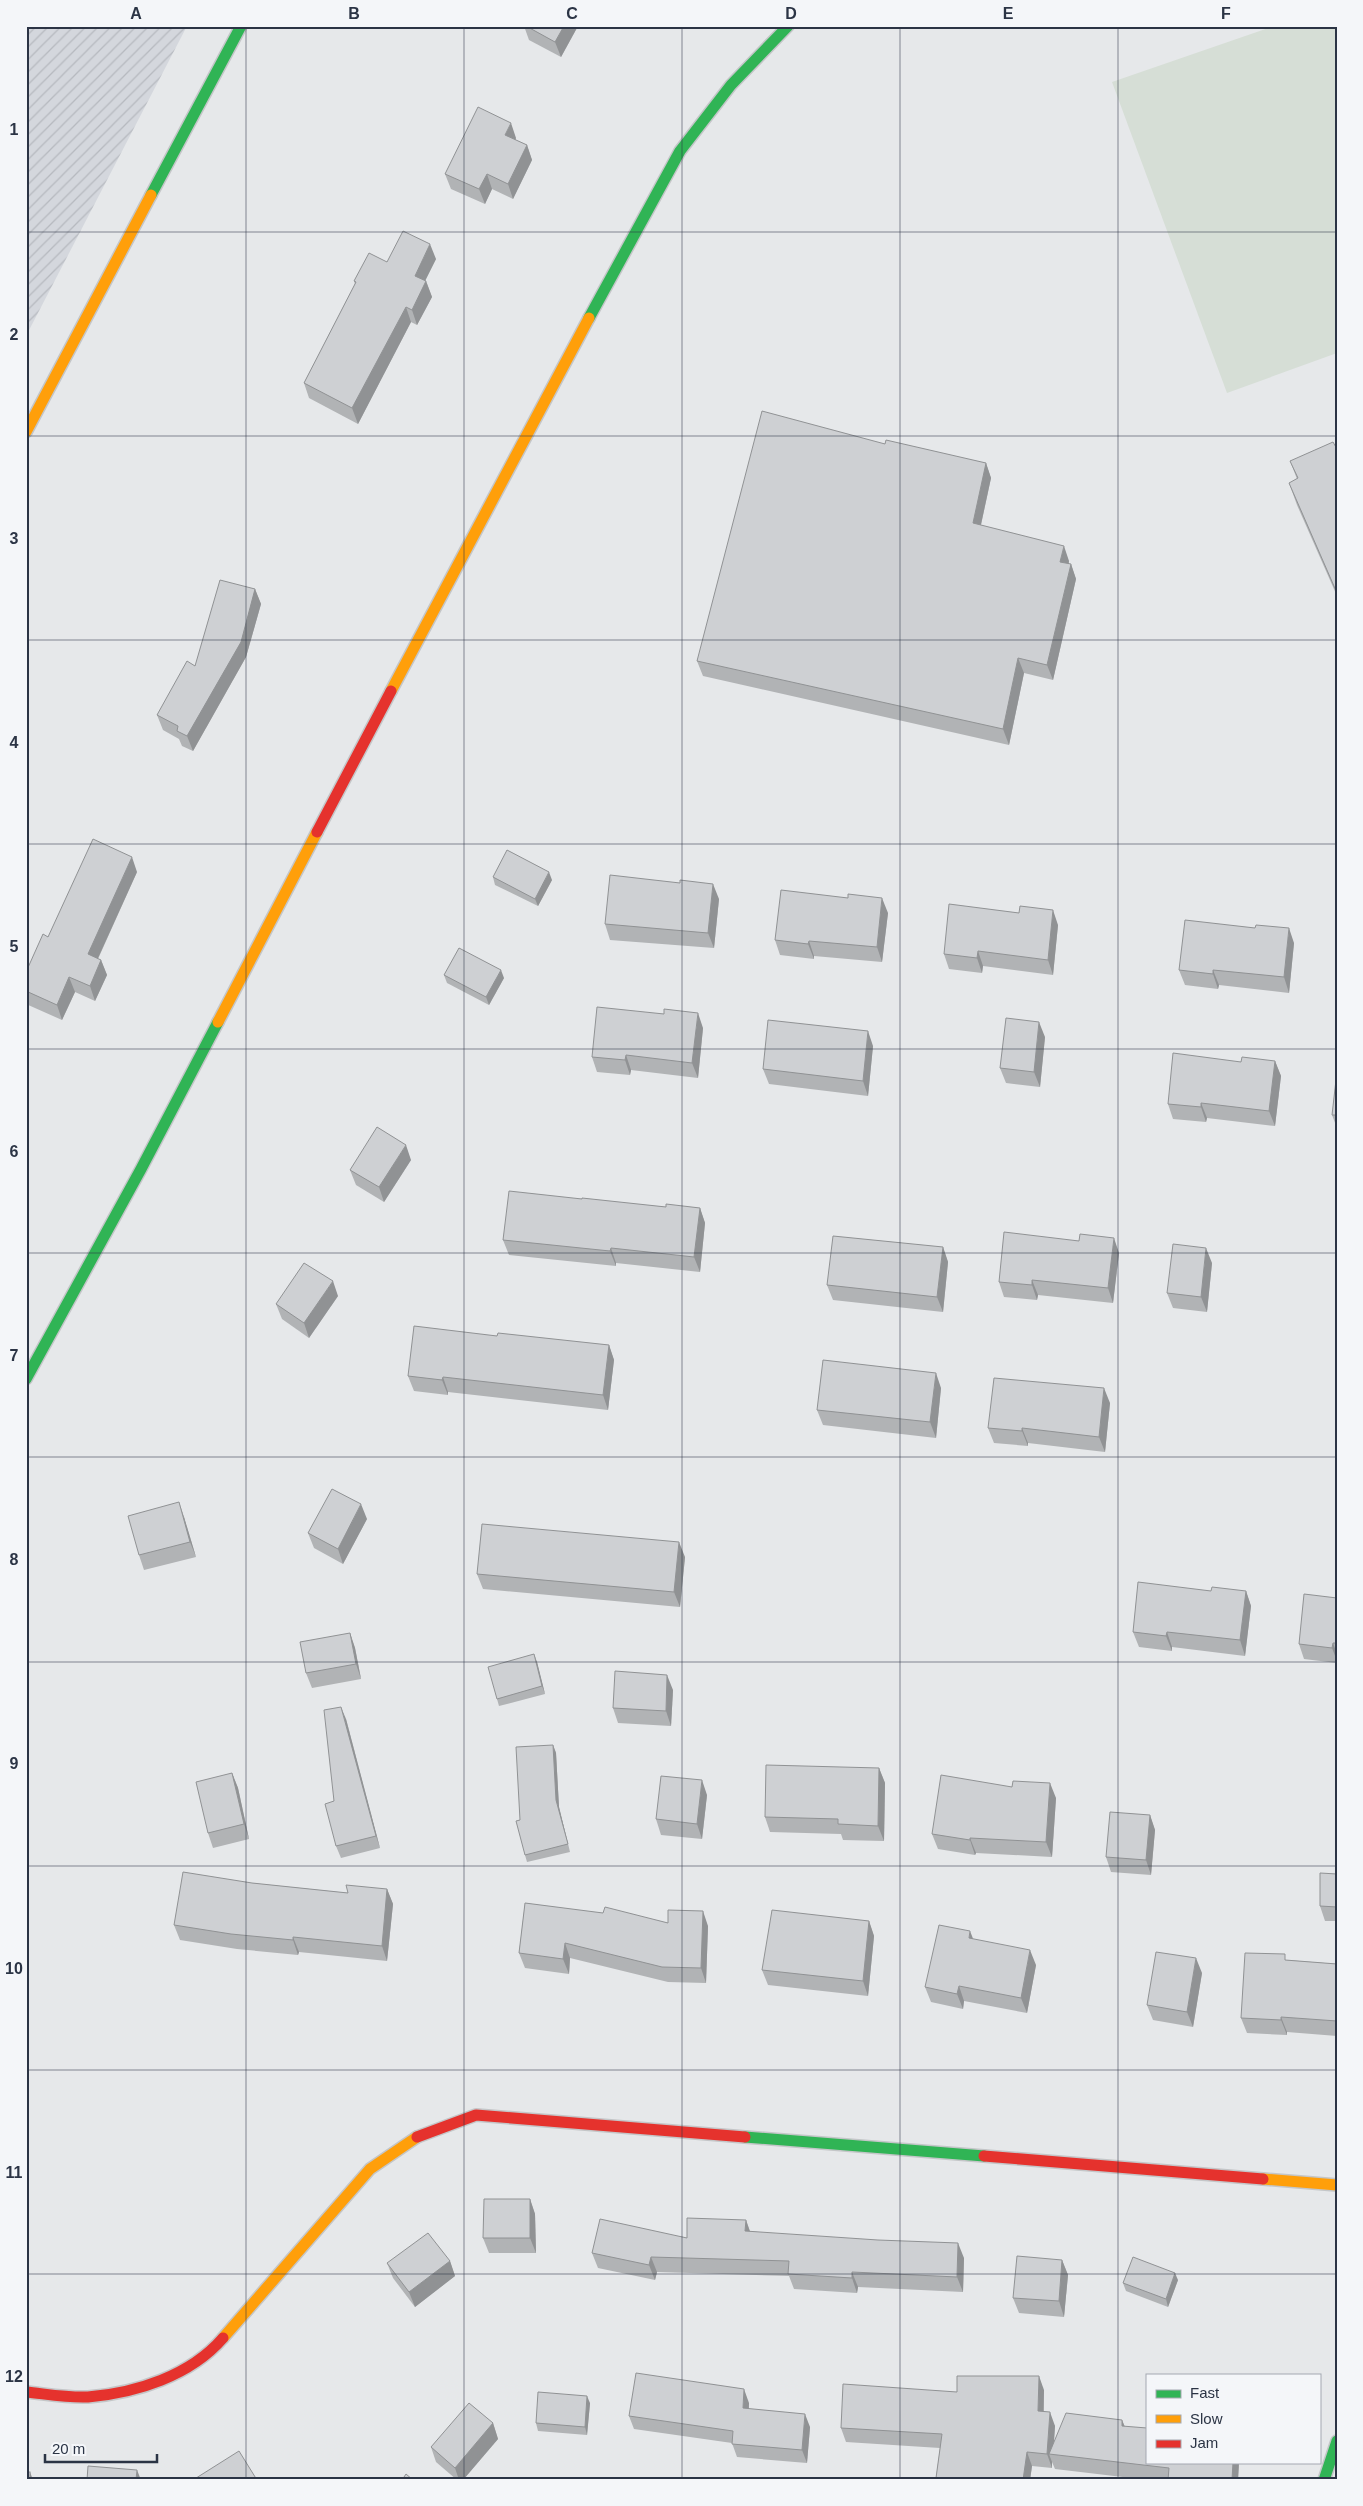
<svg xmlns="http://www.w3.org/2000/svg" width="1363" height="2506" font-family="Arial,sans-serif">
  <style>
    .industrial { fill: url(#industrial-furrows) }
    .green { fill: #d6ded6 }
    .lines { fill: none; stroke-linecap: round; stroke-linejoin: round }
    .fast-casing { stroke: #c4c6c8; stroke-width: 14 }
    .slow-casing { stroke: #c4c6c8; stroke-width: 14 }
    .jam-casing { stroke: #c4c6c8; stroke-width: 14 }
    .fast { stroke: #30b455; stroke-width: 11 }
    .slow { stroke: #ff9f0a; stroke-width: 11 }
    .jam { stroke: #e5322d; stroke-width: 11 }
    .wall { fill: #b1b3b5 }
    .shaded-wall { fill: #909294 }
    .building { fill: #ced0d3; stroke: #909294 }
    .grid { fill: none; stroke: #2b3445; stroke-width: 1; stroke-opacity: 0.55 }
    .neatline { fill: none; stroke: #2b3445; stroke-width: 2 }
    .grid-label { font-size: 16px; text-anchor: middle; font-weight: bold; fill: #2b3445 }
  </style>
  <defs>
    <pattern id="industrial-furrows" width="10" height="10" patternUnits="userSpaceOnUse" patternTransform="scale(1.25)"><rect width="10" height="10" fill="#d4d7dd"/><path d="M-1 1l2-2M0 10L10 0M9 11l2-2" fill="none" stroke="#b6b9bf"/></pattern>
  </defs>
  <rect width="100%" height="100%" fill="#e6e8ea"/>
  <path class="industrial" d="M26 26H187L26 336Z"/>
  <path class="green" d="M1274 26H1337V353L1227 393 1112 82Z"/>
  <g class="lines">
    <g class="fast-casing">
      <g id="fast">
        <path d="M151 195 241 26"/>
        <path d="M589 318 680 151 731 85 788 26"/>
        <path d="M26 1379 141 1169 218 1022"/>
        <path d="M745 2137 984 2156"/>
        <path d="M1324 2480 1337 2441"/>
      </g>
    </g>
    <g class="slow-casing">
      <g id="slow">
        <path d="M26 432 151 195"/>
        <path d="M391 691 589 318"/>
        <path d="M218 1022 317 832"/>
        <path d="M1263 2179 1337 2185"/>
        <path d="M223 2338 370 2169 417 2137"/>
      </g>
    </g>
    <g class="jam-casing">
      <g id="jam">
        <path d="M317 832 391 691"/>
        <path d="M417 2137 476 2115 745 2137"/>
        <path d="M984 2156 1263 2179"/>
        <path d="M26 2392C46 2394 68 2398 88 2397 136 2393 190 2376 223 2338"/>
      </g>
    </g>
    <use href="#fast" class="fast"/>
    <use href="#slow" class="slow"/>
    <use href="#jam" class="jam"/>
  </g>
  <g class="wall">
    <path d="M524 26H578L561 57 529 40Z"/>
    <path d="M516 138V140L527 145 532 160 513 199 492 189 485 204 451 189 445 174Z"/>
    <path d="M436 259 425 281H426L432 297 417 325 411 322 358 424 309 398 304 383 355 284 354 281 387 262Z"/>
    <path d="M885 444 986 463 991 478 981 525 1069 561V564H1071L1076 579 1053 680 1024 673 1009 745 703 676 697 661Z"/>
    <path d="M1337 449V596L1297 505 1289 483 1297 479 1290 461Z"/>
    <path d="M255 589 261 604 246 657 193 751 182 746 179 739 163 730 157 715Z"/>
    <path d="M137 872 98 959 101 960 107 975 95 1001 75 992 62 1020 26 1004V972L48 937Z"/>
    <path d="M493 877 552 880 538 906 495 885Z"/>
    <path d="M719 899 714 948 610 940 605 924Z"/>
    <path d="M888 913 882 962 814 956V959L780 955 775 940Z"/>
    <path d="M1058 925 1053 975 983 966 982 973 949 969 944 954Z"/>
    <path d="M1294 943 1289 993 1219 985 1218 989 1185 985 1179 970Z"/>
    <path d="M444 975 504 978 489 1005 447 983Z"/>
    <path d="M703 1028 698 1078 631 1070 630 1075 597 1072 592 1057Z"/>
    <path d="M1045 1037 1040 1087 1006 1083 1000 1068Z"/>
    <path d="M873 1046 868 1096 769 1084 763 1069Z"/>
    <path d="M1275 1061 1281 1076 1275 1126 1207 1118 1206 1122 1173 1119 1168 1104 1241 1062Z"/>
    <path d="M1337 1071V1128L1332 1115Z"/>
    <path d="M411 1160 384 1202 356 1185 350 1170Z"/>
    <path d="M582 1199 666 1207 700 1208 705 1223 700 1272 616 1263V1266L509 1255 503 1240Z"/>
    <path d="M943 1247 948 1262 943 1312 833 1300 827 1285Z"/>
    <path d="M1119 1253 1113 1303 1038 1295 1037 1300 1004 1297 999 1282Z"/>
    <path d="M1212 1263 1207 1312 1173 1308 1167 1293Z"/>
    <path d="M338 1296 309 1338 282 1319 276 1304Z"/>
    <path d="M497 1336 609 1345 614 1360 608 1410 448 1392V1395L414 1391 408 1376Z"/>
    <path d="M941 1388 936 1438 823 1425 817 1410Z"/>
    <path d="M1110 1403 1105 1452 1028 1443V1446L994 1443 988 1428Z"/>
    <path d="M184 1517 196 1557 144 1570 139 1555Z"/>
    <path d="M367 1519 343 1564 314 1548 308 1533Z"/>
    <path d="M685 1557 680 1607 483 1589 477 1574Z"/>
    <path d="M1211 1591H1246L1251 1606 1245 1656 1172 1647V1651L1139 1647 1133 1632Z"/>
    <path d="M1337 1598V1663L1304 1659 1299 1644Z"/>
    <path d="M350 1633 355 1648 361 1679 312 1688 306 1673Z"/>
    <path d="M537 1662 545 1694 499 1706 497 1699Z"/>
    <path d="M673 1690 671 1726 618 1723 613 1708Z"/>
    <path d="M346 1719 380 1848 341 1858 336 1846 334 1801Z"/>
    <path d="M553 1745 556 1753 559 1807 570 1852 527 1862 525 1855 520 1820Z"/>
    <path d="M879 1768 885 1783 884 1841 843 1840 841 1834 770 1832 765 1817Z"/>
    <path d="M232 1773 238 1788 249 1839 213 1848 208 1833Z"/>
    <path d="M1012 1787 1056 1798 1052 1857 976 1853 975 1855 938 1849 932 1834Z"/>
    <path d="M707 1795 702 1839 661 1835 656 1819Z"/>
    <path d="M1150 1815 1155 1830 1151 1875 1111 1872 1106 1857Z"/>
    <path d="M1337 1874V1921H1325L1320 1906Z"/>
    <path d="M252 1883 348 1893 387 1889 393 1904 387 1961 299 1952 298 1955 237 1949 180 1940 174 1925Z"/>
    <path d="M525 1903 668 1923 708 1926 706 1983 668 1982 570 1958 569 1974 525 1968 519 1953Z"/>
    <path d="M869 1921 874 1936 868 1996 768 1985 762 1970Z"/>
    <path d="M1287 1960 1337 1964V2036L1287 2032V2035L1247 2033 1241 2018Z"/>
    <path d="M1036 1965 1027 2013 964 2001 963 2009 931 2002 925 1987Z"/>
    <path d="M1202 1973 1193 2027 1153 2020 1147 2005Z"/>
    <path d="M530 2199 535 2214 536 2253H489L483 2238Z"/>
    <path d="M746 2220 750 2231 964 2258 963 2292 858 2287 857 2293 794 2289 789 2276 657 2272 655 2280 598 2268 592 2253 687 2238Z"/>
    <path d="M1062 2260 1068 2275 1064 2317 1019 2313 1013 2298Z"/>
    <path d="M450 2261 455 2276 415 2307 393 2278 387 2263Z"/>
    <path d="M1178 2280 1168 2307 1126 2291 1123 2283Z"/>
    <path d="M1044 2390V2411L1055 2426 1054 2442 1122 2420 1125 2427 1147 2462H1239L1238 2480H1148L1055 2469 1052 2462V2468L1032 2466 1030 2480H936V2478L940 2448 846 2442 841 2428 957 2392Z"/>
    <path d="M590 2403 587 2435 538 2431 536 2423Z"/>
    <path d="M749 2403V2409L810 2427 807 2463 737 2457 732 2443 634 2429 629 2416Z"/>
    <path d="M493 2423 498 2439 463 2480H457L436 2462 431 2447Z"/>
  </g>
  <g class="shaded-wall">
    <path d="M564 26H578L561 57 555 42Z"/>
    <path d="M511 123 516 138 511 150 505 135Z"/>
    <path d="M527 145 532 160 513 199 508 184Z"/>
    <path d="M487 174 492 189 485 204 479 189Z"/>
    <path d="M430 244 436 259 420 291 415 276Z"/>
    <path d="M426 281 432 297 417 325 412 310Z"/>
    <path d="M406 307 411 322 358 424 352 408Z"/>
    <path d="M986 463 991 478 978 538 973 523Z"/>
    <path d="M1064 546 1069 561 1065 577 1060 562Z"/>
    <path d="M1071 564 1076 579 1053 680 1047 665Z"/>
    <path d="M255 589 261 604 246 657 193 751 187 736Z"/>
    <path d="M1018 658 1024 673 1009 745 1003 729Z"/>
    <path d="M132 857 137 872 93 969 88 954Z"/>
    <path d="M549 872 552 880 538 906 535 899Z"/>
    <path d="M713 884 719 899 714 948 708 933Z"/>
    <path d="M882 898 888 913 882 962 877 947Z"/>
    <path d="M1053 910 1058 925 1053 975 1048 960Z"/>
    <path d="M1289 928 1294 943 1289 993 1284 977Z"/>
    <path d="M809 941 814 956V959L808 944Z"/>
    <path d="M978 951 983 966 982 973 977 958Z"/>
    <path d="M101 960 107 975 95 1001 90 986Z"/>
    <path d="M501 970 504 978 489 1005 486 997Z"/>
    <path d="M1213 970 1219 985 1218 989 1213 974Z"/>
    <path d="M69 977 75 992 62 1020 57 1005Z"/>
    <path d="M698 1013 703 1028 698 1078 692 1063Z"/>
    <path d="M1039 1022 1045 1037 1040 1087 1034 1072Z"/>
    <path d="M868 1031 873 1046 868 1096 863 1081Z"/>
    <path d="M626 1055 631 1070 630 1075 625 1060Z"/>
    <path d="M1275 1061 1281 1076 1275 1126 1269 1111Z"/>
    <path d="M1201 1103 1207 1118 1206 1122 1201 1107Z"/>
    <path d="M406 1145 411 1160 384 1202 379 1187Z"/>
    <path d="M700 1208 705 1223 700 1272 694 1257Z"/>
    <path d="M1114 1238 1119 1253 1113 1303 1108 1288Z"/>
    <path d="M943 1247 948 1262 943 1312 937 1297Z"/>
    <path d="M611 1248 616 1263V1266L610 1251Z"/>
    <path d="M1206 1248 1212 1263 1207 1312 1201 1297Z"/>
    <path d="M1032 1280 1038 1295 1037 1300 1032 1285Z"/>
    <path d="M333 1281 338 1296 309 1338 304 1323Z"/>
    <path d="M609 1345 614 1360 608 1410 603 1395Z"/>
    <path d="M936 1373 941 1388 936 1438 930 1422Z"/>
    <path d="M443 1377 448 1392V1395L442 1380Z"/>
    <path d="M1104 1388 1110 1403 1105 1452 1099 1437Z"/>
    <path d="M1022 1428 1028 1443V1446L1022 1431Z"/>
    <path d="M179 1502 184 1517 196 1557 190 1542Z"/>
    <path d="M361 1504 367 1519 343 1564 338 1549Z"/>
    <path d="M679 1542 685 1557 680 1607 674 1592Z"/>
    <path d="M1246 1591 1251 1606 1245 1656 1240 1640Z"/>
    <path d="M1167 1632 1172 1647V1651L1166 1636Z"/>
    <path d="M350 1633 355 1648 361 1679 356 1664Z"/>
    <path d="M1333 1643 1337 1654V1661L1332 1648Z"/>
    <path d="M534 1654 537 1662 545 1694 542 1686Z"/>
    <path d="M667 1675 673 1690 671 1726 666 1711Z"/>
    <path d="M341 1707 346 1719 380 1848 376 1836Z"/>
    <path d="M553 1745 556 1753 559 1807 570 1852 568 1844 556 1800Z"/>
    <path d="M879 1768 885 1783 884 1841 878 1826Z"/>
    <path d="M232 1773 238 1788 249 1839 244 1824Z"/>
    <path d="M702 1780 707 1795 702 1839 697 1824Z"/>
    <path d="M1050 1783 1056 1798 1052 1857 1046 1842Z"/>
    <path d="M1150 1815 1155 1830 1151 1875 1146 1860Z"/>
    <path d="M970 1838 976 1853 975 1855 970 1840Z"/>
    <path d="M387 1889 393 1904 387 1961 382 1946Z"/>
    <path d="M703 1911 708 1926 706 1983 701 1968Z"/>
    <path d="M869 1921 874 1936 868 1996 863 1981Z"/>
    <path d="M970 1931 976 1946 969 1938Z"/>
    <path d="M293 1937 299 1952 298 1955 293 1940Z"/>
    <path d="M565 1943 570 1958 569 1974 563 1959Z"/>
    <path d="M1030 1950 1036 1965 1027 2013 1021 1998Z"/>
    <path d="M1196 1958 1202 1973 1193 2027 1187 2012Z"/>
    <path d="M959 1986 964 2001 963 2009 957 1994Z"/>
    <path d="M1281 2017 1287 2032V2035L1281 2020Z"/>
    <path d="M530 2199 535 2214 536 2253 530 2238Z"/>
    <path d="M746 2220 751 2235 745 2231Z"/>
    <path d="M958 2243 964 2258 963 2292 957 2277Z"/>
    <path d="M651 2257 657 2272 655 2280 649 2265Z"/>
    <path d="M1062 2260 1068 2275 1064 2317 1059 2301Z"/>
    <path d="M450 2261 455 2276 415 2307 409 2292Z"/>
    <path d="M852 2272 858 2287 857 2293 852 2278Z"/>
    <path d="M1175 2273 1178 2280 1168 2307 1166 2299Z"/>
    <path d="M1039 2376 1044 2390 1043 2425 1038 2411Z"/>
    <path d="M744 2389 749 2403 748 2422 743 2408Z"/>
    <path d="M587 2396 590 2403 587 2435 585 2427Z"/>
    <path d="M1050 2412 1055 2426 1053 2454H1049L1052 2462V2468L1047 2454Z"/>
    <path d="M805 2414 810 2427 807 2463 802 2450Z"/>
    <path d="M1122 2420 1128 2435 1122 2426Z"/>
    <path d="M493 2423 498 2439 463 2480H459L455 2468Z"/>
    <path d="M1027 2452 1032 2466 1030 2480H1023Z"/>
    <path d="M1233 2462H1239L1238 2480H1232Z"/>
    <path d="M137 2470 141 2480H136Z"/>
    <path d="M30 2472 33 2480H30Z"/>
  </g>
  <g class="building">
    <path d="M526 26H564L555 42Z"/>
    <path d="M478 107 511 123 505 135 527 145 508 184 487 174 479 189 445 174Z"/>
    <path d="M403 231 430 244 415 276 426 281 412 310 406 307 352 408 304 383 356 282 354 281 369 253 387 262Z"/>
    <path d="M762 411 885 444 886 440 986 463 973 523 1064 546 1060 562 1071 564 1047 665 1018 658 1003 729 697 661Z"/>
    <path d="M1333 442 1337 449V593L1289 483 1298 478 1290 461Z"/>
    <path d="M220 580 255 589 241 642 187 736 177 731 178 726 157 715 187 661 195 666Z"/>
    <path d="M93 839 132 857 88 954 101 960 90 986 69 977 57 1005 26 991V972L43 934 48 937Z"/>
    <path d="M507 850 549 872 535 899 493 877Z"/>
    <path d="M610 875 680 883V880L713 884 708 933 605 924Z"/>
    <path d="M781 890 848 898V894L882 898 877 947 809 941 808 944 775 940Z"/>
    <path d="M949 904 1019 913 1020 906 1053 910 1048 960 978 951 977 958 944 954Z"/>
    <path d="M1185 920 1255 928 1256 925 1289 928 1284 977 1213 970V974L1179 970Z"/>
    <path d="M459 948 501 970 486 997 444 975Z"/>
    <path d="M597 1007 664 1014V1009L698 1013 692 1063 626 1055 625 1060 592 1057Z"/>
    <path d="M1006 1018 1039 1022 1034 1072 1000 1068Z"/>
    <path d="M768 1020 868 1031 863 1081 763 1069Z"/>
    <path d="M1173 1053 1241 1062 1242 1057 1275 1061 1269 1111 1201 1103V1107L1168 1104Z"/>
    <path d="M1337 1071V1115H1332Z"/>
    <path d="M377 1127 406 1145 379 1187 350 1170Z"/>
    <path d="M509 1191 582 1199V1198L666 1207V1204L700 1208 694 1257 611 1248 610 1251 503 1240Z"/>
    <path d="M1004 1232 1079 1241 1080 1234 1114 1238 1108 1288 1032 1280V1285L999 1282Z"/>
    <path d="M833 1236 943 1247 937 1297 827 1285Z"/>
    <path d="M1173 1244 1206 1248 1201 1297 1167 1293Z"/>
    <path d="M304 1263 333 1281 304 1323 276 1304Z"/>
    <path d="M414 1326 497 1336 498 1333 609 1345 603 1395 443 1377 442 1380 408 1376Z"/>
    <path d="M823 1360 936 1373 930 1422 817 1410Z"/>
    <path d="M994 1378 1104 1388 1099 1437 1022 1428V1431L988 1428Z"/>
    <path d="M332 1489 361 1504 338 1549 308 1533Z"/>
    <path d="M179 1502 190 1542 139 1555 128 1516Z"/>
    <path d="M482 1524 679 1542 674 1592 477 1574Z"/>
    <path d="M1138 1582 1211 1591 1212 1587 1246 1591 1240 1640 1167 1632 1166 1636 1133 1632Z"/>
    <path d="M1304 1594 1337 1598V1643H1333L1332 1648 1299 1644Z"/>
    <path d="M350 1633 356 1664 306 1673 300 1642Z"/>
    <path d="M534 1654 542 1686 497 1699 488 1667Z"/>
    <path d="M615 1671 667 1675 666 1711 613 1708Z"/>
    <path d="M341 1707 376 1836 336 1846 325 1804 334 1801 324 1710Z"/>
    <path d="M553 1745 556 1800 568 1844 525 1855 516 1821 520 1820 516 1747Z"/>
    <path d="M766 1765 879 1768 878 1826 838 1824V1819L765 1817Z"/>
    <path d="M232 1773 244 1824 208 1833 196 1782Z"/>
    <path d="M941 1775 1012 1787 1013 1781 1050 1783 1046 1842 970 1838V1840L932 1834Z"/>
    <path d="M661 1776 702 1780 697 1824 656 1819Z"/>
    <path d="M1110 1812 1150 1815 1146 1860 1106 1857Z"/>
    <path d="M183 1872 252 1883 348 1893 346 1885 387 1889 382 1946 293 1937V1940L231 1934 174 1925Z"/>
    <path d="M1320 1873 1337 1874V1907L1320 1906Z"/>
    <path d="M525 1903 603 1913 605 1907 668 1923V1910L703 1911 701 1968 662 1967 565 1943 563 1959 519 1953Z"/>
    <path d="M772 1910 869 1921 863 1981 762 1970Z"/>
    <path d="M939 1925 970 1931 969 1938 1030 1950 1021 1998 959 1986 957 1994 925 1987Z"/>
    <path d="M1156 1952 1196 1958 1187 2012 1147 2005Z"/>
    <path d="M1245 1953 1285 1954V1960L1337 1964V2021L1281 2017V2020L1241 2018Z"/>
    <path d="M484 2199H530V2238H483Z"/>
    <path d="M687 2218 746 2220 745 2231 878 2240 958 2243 957 2277 852 2272V2278L788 2274 789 2261 651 2257 649 2265 592 2253 600 2219 687 2238Z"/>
    <path d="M428 2233 450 2261 409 2292 387 2263Z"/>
    <path d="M1017 2256 1062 2260 1059 2301 1013 2298Z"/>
    <path d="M1133 2257 1175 2273 1166 2299 1123 2283Z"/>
    <path d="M636 2373 744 2389 743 2408 805 2414 802 2450 732 2444 733 2431 629 2416Z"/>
    <path d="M957 2376H1039L1038 2411 1050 2412 1047 2454 1027 2452 1023 2480H949L936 2478 942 2434 841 2428 843 2384 957 2392Z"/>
    <path d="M538 2392 587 2396 585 2427 536 2423Z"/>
    <path d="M469 2403 493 2423 455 2468 431 2447Z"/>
    <path d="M1066 2413 1122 2420V2426L1147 2428V2462H1233L1232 2480H1168L1169 2468 1049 2454Z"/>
    <path d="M239 2451 257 2480H193Z"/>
    <path d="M88 2466 137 2470 136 2480H87Z"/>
    <rect x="26" y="2472" width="4" height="8"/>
    <path d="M406 2474 413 2480H402Z"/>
  </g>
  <path class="grid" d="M246 26V2480M464 26V2480M682 26V2480M900 26V2480M1118 26V2480M26 232H1337M26 436H1337M26 640H1337M26 844H1337M26 1049H1337M26 1253H1337M26 1457H1337M26 1662H1337M26 1866H1337M26 2070H1337M26 2274H1337"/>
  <rect width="1363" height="2506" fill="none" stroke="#f4f6f9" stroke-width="55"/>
  <rect x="1146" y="2374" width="175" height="90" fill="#f4f6f9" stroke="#a4a8b1"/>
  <rect x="1156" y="2390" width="25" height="8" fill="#30b455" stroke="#a4a8b1"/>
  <text x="1190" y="2398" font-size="15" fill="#2b3445">Fast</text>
  <rect x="1156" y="2415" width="25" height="8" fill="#ff9f0a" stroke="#a4a8b1"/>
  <text x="1190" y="2424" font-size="15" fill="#2b3445">Slow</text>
  <rect x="1156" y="2440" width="25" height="8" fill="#e5322d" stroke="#a4a8b1"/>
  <text x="1190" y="2448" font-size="15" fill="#2b3445">Jam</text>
  <path d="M45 2454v8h112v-8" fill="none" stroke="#2b3445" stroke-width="2.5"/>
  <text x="52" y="2454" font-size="15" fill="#2b3445" stroke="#f4f6f9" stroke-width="4" paint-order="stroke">20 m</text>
  <rect x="28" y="28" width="1308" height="2450" class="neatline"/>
  <g class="grid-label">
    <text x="136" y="19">A</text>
    <text x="354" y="19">B</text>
    <text x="572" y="19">C</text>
    <text x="791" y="19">D</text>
    <text x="1008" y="19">E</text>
    <text x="1226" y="19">F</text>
    <text x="14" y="135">1</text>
    <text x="14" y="340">2</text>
    <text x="14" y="544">3</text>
    <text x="14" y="748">4</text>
    <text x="14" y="952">5</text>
    <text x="14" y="1157">6</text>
    <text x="14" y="1361">7</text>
    <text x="14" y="1565">8</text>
    <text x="14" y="1769">9</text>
    <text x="14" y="1974">10</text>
    <text x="14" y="2178">11</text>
    <text x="14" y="2382">12</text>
  </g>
</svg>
